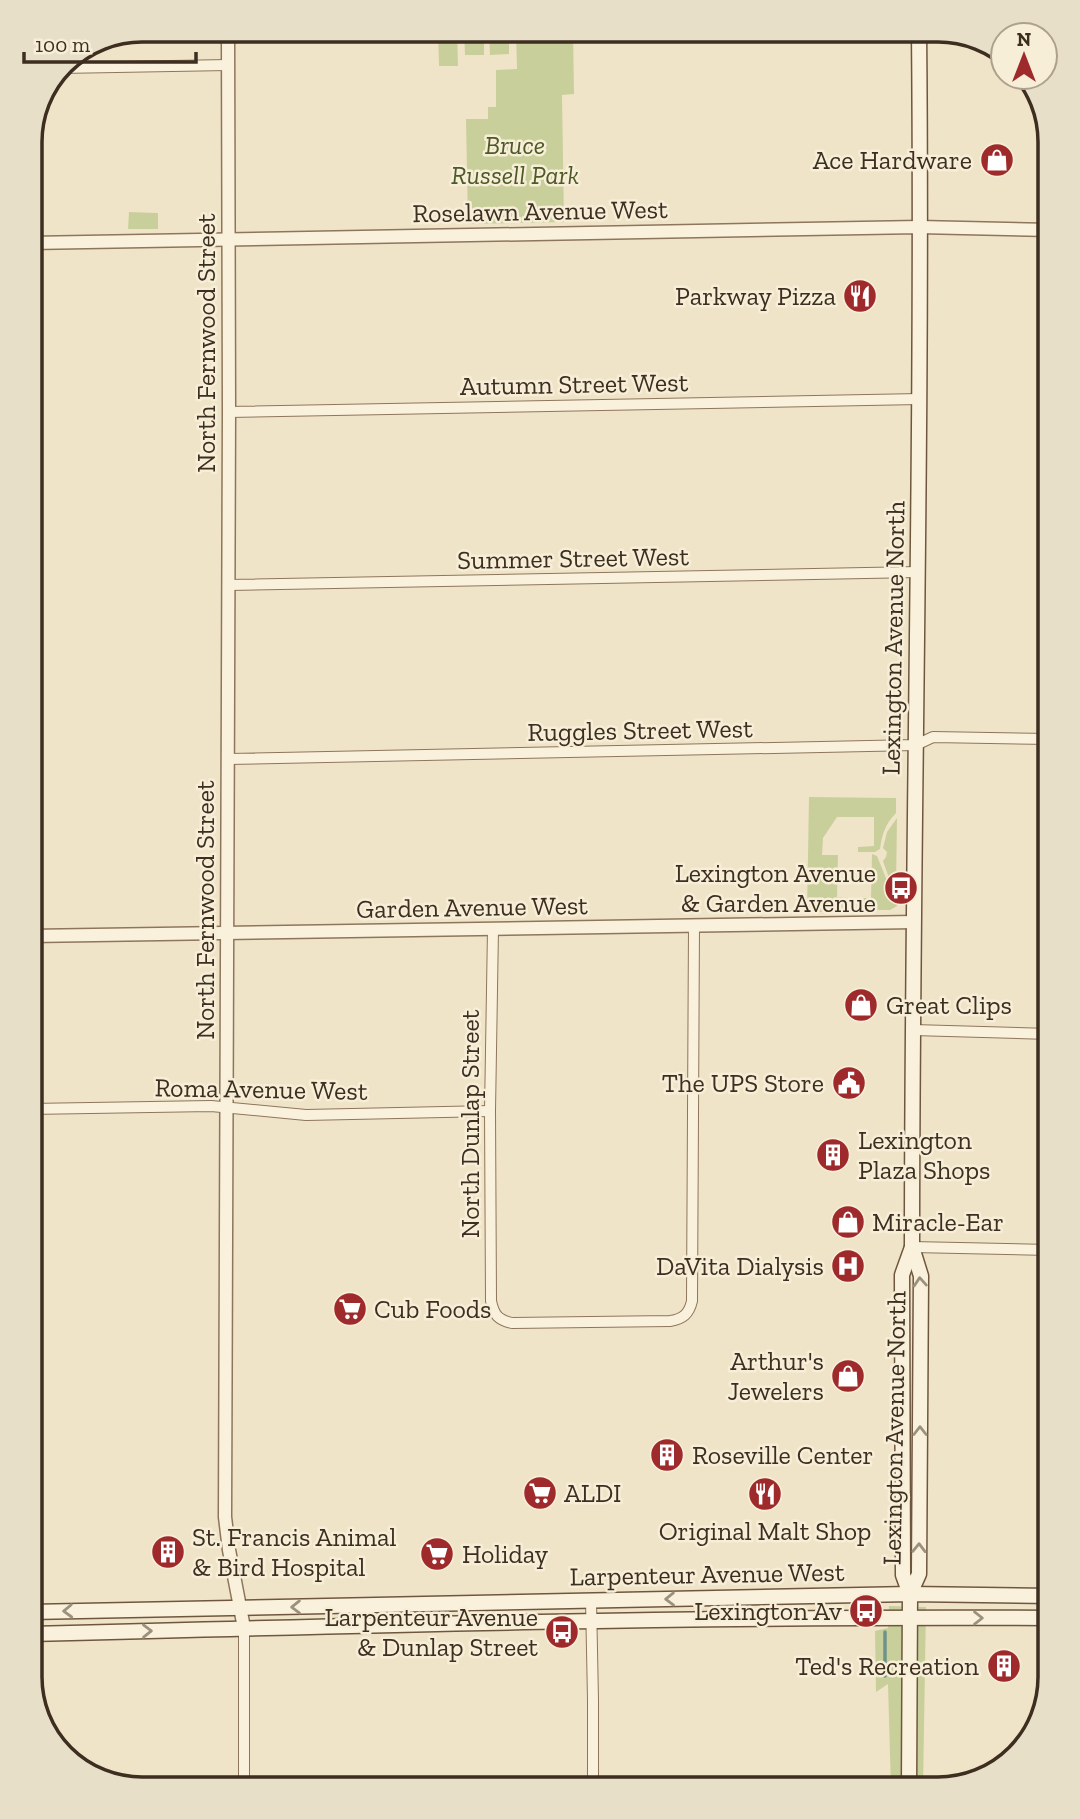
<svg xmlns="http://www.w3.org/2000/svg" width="1080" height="1819" font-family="'Zilla Slab',serif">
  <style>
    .green { fill: #c9cf9b }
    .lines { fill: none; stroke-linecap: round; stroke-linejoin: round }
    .stream { stroke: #6f938a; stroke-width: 3.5 }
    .minor-casing { stroke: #8d765c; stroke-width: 12 }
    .tertiary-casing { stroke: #8d765c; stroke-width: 15 }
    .secondary-casing { stroke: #6f573f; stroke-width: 17 }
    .minor { stroke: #faf1dc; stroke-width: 10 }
    .tertiary { stroke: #faf1dc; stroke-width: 12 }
    .secondary { stroke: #faf1dc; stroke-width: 14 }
    .oneway { stroke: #9c907e }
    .labels { text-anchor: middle; stroke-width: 5; stroke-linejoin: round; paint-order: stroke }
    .park-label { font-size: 26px; font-style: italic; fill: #4d5a26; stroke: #f7eed8 }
    .poi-label { font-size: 26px; fill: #3d2e20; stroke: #f7eed8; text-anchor: end }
    .street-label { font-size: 26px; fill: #3d2e20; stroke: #f7eed8 }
    .rim { fill: none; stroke: #3d2e20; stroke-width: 3.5 }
  </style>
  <rect width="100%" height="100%" fill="#f0e4c8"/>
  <g class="green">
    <path d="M438 30H457L458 66H439Z"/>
    <path d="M464 30H484V55H465Z"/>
    <path d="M489 30H509V54L490 55Z"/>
    <path d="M516 30H573L574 94 562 95 564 222 468 224 466 119H488V107H496V70L517 69Z"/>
    <path d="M129 212 158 213V229H128Z"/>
    <path d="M809 797 896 798V813C885 824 882 835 880 849L875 852H858V847L874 846V817H837L823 838 822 855H838L837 897 845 898V912H807Z"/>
    <path d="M897 818 896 889 890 881 883 861 886 857 887 852 883 848 887 832Z"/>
    <path d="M872 854 877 856 890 888 897 894V906L890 910H865V906H860L861 898H871Z"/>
    <path d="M889 1606 926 1607 923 1789H891L888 1684 876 1692 875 1631 888 1628Z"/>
  </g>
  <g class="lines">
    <path class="stream" d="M885 1632V1676"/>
    <g class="minor-casing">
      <g id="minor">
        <path d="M60 68 228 65"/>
        <path d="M229 412 920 399"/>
        <path d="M229 585 918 572"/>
        <path d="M228 759 916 745 933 737 1050 739"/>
        <path d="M493 929 490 1111 491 1301C494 1315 498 1320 512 1323L670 1321C683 1319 689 1314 692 1301L694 926"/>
        <path d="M913 1030 1050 1034"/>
        <path d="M30 1109 211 1106 306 1115 490 1111"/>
        <path d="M912 1247 1050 1250"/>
        <path d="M591 1600 593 1700V1789"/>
        <path d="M244 1628V1789"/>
        <path d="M597 1789 909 1785"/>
      </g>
    </g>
    <g class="tertiary-casing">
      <g id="tertiary">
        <path d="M228 30 229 412 225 1517 229 1550 244 1628"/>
        <path d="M30 243 919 227 1050 230"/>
        <path d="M30 936 914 922"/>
      </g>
    </g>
    <g class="secondary-casing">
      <g id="secondary">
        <path d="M910 1594 919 1574 921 1276 912 1247C912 842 923 436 919 30"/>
        <path d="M30 1612 910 1594 1050 1596"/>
        <path d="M30 1634C370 1625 710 1616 1050 1618"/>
        <path d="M909 1789 910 1594 903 1575 902 1275 912 1247"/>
      </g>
    </g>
    <use href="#minor" class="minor"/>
    <use href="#tertiary" class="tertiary"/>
    <use href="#secondary" class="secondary"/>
  </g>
  <defs><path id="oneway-chevron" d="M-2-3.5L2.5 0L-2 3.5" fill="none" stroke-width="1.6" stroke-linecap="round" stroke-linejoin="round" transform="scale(1.75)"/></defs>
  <g class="oneway">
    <use href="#oneway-chevron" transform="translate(920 1282) rotate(-94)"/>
    <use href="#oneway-chevron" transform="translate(920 1431) rotate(-90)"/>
    <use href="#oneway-chevron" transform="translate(919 1548) rotate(-89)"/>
    <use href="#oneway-chevron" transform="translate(670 1599) rotate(179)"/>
    <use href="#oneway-chevron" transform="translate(296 1607) rotate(179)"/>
    <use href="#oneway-chevron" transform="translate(68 1611) rotate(178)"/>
    <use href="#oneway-chevron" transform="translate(978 1618)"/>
    <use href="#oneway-chevron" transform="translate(147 1631) rotate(-1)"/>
  </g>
  <defs>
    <g id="shop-disc" transform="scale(1.75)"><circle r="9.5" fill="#9e2a2b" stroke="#f7eed8"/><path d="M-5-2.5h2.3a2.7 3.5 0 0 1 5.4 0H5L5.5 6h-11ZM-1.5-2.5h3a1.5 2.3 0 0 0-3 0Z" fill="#fff"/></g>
    <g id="restaurant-disc" transform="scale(1.75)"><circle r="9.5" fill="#9e2a2b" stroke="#f7eed8"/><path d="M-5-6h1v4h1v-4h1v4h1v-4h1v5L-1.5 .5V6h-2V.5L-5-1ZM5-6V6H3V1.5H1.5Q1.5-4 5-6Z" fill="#fff"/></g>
    <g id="bus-disc" transform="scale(1.75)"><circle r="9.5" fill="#9e2a2b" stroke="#f7eed8"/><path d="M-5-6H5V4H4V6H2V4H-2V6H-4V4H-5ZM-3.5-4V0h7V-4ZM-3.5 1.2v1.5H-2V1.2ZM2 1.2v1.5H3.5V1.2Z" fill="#fff"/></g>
    <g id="civic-disc" transform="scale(1.75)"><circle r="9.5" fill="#9e2a2b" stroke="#f7eed8"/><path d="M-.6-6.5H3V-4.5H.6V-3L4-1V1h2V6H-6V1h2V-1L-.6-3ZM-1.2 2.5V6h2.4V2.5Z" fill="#fff"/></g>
    <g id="building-disc" transform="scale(1.75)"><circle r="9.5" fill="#9e2a2b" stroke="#f7eed8"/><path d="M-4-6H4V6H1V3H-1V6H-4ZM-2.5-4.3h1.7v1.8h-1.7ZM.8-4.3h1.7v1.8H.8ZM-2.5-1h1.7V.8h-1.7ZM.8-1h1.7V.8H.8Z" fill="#fff"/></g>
    <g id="hospital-disc" transform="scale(1.75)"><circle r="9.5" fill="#9e2a2b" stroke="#f7eed8"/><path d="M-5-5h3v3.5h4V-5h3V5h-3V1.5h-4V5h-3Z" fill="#fff"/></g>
    <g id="supermarket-disc" transform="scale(1.75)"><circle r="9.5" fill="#9e2a2b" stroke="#f7eed8"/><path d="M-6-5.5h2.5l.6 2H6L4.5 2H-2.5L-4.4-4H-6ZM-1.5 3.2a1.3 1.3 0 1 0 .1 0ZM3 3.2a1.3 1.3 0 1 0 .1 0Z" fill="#fff"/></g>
  </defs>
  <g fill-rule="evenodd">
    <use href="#shop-disc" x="997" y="160"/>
    <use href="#restaurant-disc" x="860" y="296"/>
    <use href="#bus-disc" x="901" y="888"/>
    <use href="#shop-disc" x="861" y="1005"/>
    <use href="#civic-disc" x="849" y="1083"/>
    <use href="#building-disc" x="833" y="1155"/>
    <use href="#shop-disc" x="848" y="1222"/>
    <use href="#hospital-disc" x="848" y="1266"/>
    <use href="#supermarket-disc" x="350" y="1309"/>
    <use href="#shop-disc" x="848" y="1376"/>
    <use href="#building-disc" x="667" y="1455"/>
    <use href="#supermarket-disc" x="540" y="1493"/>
    <use href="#restaurant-disc" x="765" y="1494"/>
    <use href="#building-disc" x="168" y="1552"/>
    <use href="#supermarket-disc" x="437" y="1554"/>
    <use href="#bus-disc" x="866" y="1611"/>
    <use href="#bus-disc" x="562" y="1632"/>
    <use href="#building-disc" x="1004" y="1666"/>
  </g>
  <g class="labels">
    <g class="park-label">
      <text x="515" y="154">Bruce<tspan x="515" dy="30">Russell Park</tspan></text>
    </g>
    <g class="poi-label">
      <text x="972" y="169">Ace Hardware</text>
      <text x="836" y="305">Parkway Pizza</text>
      <text x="876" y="882">Lexington Avenue<tspan x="876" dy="30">&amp; Garden Avenue</tspan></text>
      <text x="886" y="1014" text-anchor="start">Great Clips</text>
      <text x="824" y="1092">The UPS Store</text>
      <text x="858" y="1149" text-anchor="start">Lexington<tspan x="858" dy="30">Plaza Shops</tspan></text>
      <text x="872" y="1231" text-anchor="start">Miracle-Ear</text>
      <text x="824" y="1275">DaVita Dialysis</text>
      <text x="374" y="1318" text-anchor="start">Cub Foods</text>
      <text x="824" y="1370">Arthur's<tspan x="824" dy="30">Jewelers</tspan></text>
      <text x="692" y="1464" text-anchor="start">Roseville Center</text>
      <text x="564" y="1502" text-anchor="start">ALDI</text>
      <text x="765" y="1540" text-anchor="middle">Original Malt Shop</text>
      <text x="192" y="1546" text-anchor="start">St. Francis Animal<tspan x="192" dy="30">&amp; Bird Hospital</tspan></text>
      <text x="462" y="1563" text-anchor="start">Holiday</text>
      <text x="842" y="1620">Lexington Av</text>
      <text x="538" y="1626">Larpenteur Avenue<tspan x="538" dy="30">&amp; Dunlap Street</tspan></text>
      <text x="979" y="1675">Ted's Recreation</text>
    </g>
    <g class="street-label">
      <text transform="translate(540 211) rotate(-1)" y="9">Roselawn Avenue West</text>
      <text transform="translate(206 343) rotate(-90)" y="9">North Fernwood Street</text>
      <text transform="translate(574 384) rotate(-1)" y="9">Autumn Street West</text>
      <text transform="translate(573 558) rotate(-1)" y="9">Summer Street West</text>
      <text transform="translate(893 638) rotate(-89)" y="9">Lexington Avenue North</text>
      <text transform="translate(640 730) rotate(-1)" y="9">Ruggles Street West</text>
      <text transform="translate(472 907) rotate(-1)" y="9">Garden Avenue West</text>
      <text transform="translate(205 910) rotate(-90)" y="9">North Fernwood Street</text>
      <text transform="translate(261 1089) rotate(1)" y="9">Roma Avenue West</text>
      <text transform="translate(470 1124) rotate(-90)" y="9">North Dunlap Street</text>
      <text transform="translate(894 1428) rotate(-89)" y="9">Lexington Avenue North</text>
      <text transform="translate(707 1574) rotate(-1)" y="9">Larpenteur Avenue West</text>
    </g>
  </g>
  <path d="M0 0H1080V1819H0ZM142 42H938A100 100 0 0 1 1038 142V1677A100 100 0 0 1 938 1777H142A100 100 0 0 1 42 1677V142A100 100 0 0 1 142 42Z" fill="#e8dfc9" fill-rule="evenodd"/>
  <path class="rim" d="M142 42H938A100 100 0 0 1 1038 142V1677A100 100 0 0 1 938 1777H142A100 100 0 0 1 42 1677V142A100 100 0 0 1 142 42Z"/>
  <g transform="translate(1024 56)"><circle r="33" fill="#f7eed8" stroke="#ada18e" stroke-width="2"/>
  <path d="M0-5L12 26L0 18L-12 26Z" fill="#9e2a2b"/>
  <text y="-10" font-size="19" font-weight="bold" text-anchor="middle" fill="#3d2e20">N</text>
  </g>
  <path d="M24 52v10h172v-10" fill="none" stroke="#3d2e20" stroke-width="3.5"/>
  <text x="35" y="52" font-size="21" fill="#3d2e20" stroke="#f7eed8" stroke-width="5" paint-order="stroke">100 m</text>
</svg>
